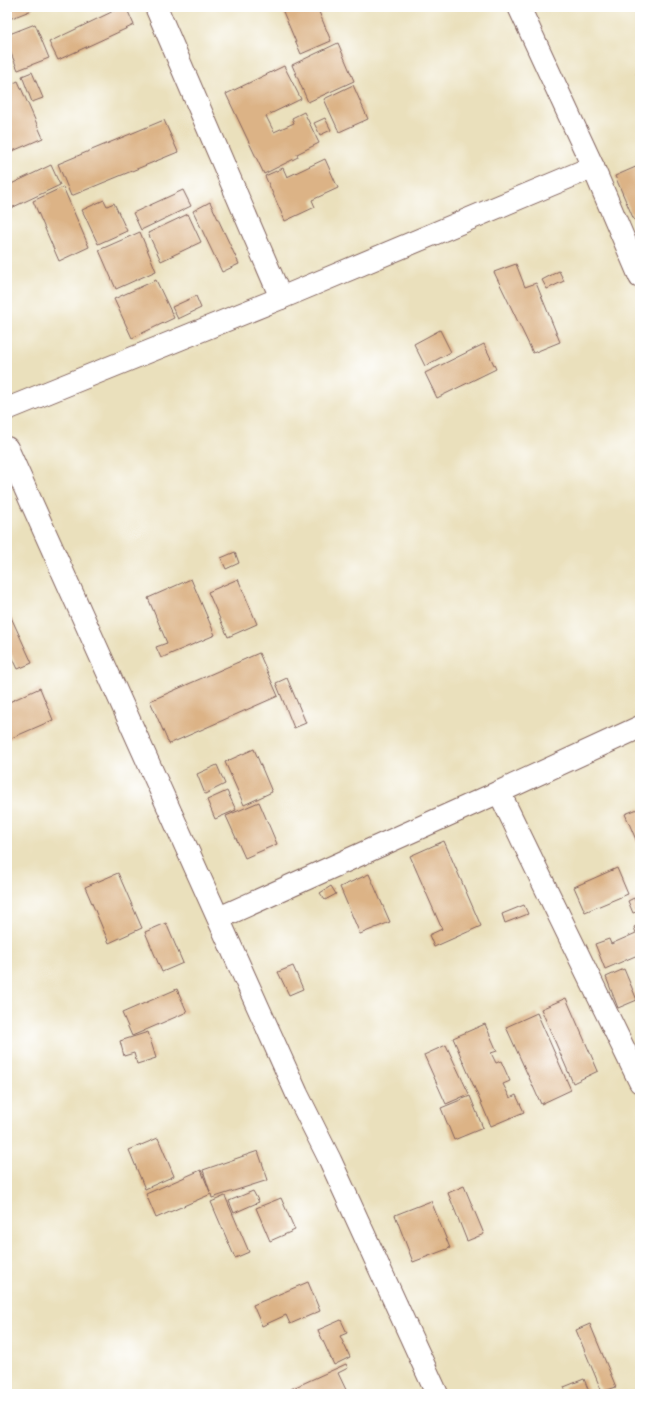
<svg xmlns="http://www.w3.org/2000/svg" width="647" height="1401" font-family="Itim,sans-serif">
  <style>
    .building { fill: #dcb386 }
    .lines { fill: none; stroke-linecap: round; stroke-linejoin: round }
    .minor-casing { stroke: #82635e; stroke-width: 24 }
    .tertiary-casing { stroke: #82635e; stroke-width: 24 }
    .minor { stroke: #fff; stroke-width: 22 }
    .tertiary { stroke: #fff; stroke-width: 22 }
  </style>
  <rect width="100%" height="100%" fill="#fff"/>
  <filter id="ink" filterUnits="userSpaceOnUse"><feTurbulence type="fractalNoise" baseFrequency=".025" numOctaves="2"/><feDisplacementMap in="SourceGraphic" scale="8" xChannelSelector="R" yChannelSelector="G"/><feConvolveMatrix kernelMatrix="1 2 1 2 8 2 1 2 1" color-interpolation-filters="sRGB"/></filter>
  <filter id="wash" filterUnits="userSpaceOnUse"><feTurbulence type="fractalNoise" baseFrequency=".012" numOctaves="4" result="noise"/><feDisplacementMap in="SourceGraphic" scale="16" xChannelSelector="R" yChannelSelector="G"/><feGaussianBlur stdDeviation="0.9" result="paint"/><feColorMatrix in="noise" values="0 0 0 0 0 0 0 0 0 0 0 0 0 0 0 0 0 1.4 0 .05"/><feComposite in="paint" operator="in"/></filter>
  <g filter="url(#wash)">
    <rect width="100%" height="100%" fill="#eae0bc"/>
    <g id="blocks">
      <g class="building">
        <path d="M7 7H31L32 10 7 20Z"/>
        <path d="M122 7H126L134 25 58 60 49 42Z"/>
        <path d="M281 7H317L331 41 301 54Z"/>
        <path d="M35 24 49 58 18 70 7 44V35Z"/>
        <path d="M338 43 354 81 308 102 292 65Z"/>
        <path d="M284 66 301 99 266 116 274 132 294 123 292 118 304 112 319 143 297 154 298 157 264 174 226 94Z"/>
        <path d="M640 71V82L636 73Z"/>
        <path d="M32 72 43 98 32 102 22 76Z"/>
        <path d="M18 81 43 138 8 153 7 150V86Z"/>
        <path d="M353 85 368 119 339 132 324 99Z"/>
        <path d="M325 118 331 130 320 135 314 123Z"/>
        <path d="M164 120 178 152 71 196 58 164Z"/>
        <path d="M325 159 338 188 312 200 315 207 285 221 265 176 283 168 287 177Z"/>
        <path d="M51 165 60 185 7 210V186Z"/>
        <path d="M638 166 640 172V217L634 220 615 176Z"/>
        <path d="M63 187 89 247 59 261 33 201Z"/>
        <path d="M183 190 191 206 141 230 133 213Z"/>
        <path d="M104 200 107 206 114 203 127 231 98 244 82 210Z"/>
        <path d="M210 202 239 264 222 272 193 211Z"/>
        <path d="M188 214 201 242 161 261 148 233Z"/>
        <path d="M140 232 156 271 116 289 99 250Z"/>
        <path d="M516 264 525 287 536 283 560 342 533 353 494 272Z"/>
        <path d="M559 271 564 281 547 289 542 280Z"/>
        <path d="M156 280 174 318 132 338 114 299Z"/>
        <path d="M196 296 201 308 178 319 172 307Z"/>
        <path d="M440 330 451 352 425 366 414 344Z"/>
        <path d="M484 344 496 369 437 398 425 373Z"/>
        <path d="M235 552 239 563 226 569 221 558Z"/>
        <path d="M191 579 215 635 161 658 156 647 167 643 148 598Z"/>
        <path d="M238 579 257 624 228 637 208 592Z"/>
        <path d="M10 615 32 663 18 669 7 646V617Z"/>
        <path d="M259 653 278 696 169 744 150 701Z"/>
        <path d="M287 678 306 723 294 728 276 683Z"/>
        <path d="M40 688 53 720 7 740V703Z"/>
        <path d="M254 749 272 792 244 805 225 762Z"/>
        <path d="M217 765 225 784 205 794 197 774Z"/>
        <path d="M227 791 236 810 215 819 207 800Z"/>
        <path d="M259 802 277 844 245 858 226 816Z"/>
        <path d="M640 808V841L637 842 625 814Z"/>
        <path d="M444 841 481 926 434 947 429 935 442 929 410 856Z"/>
        <path d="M617 868 628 894 585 912 574 887Z"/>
        <path d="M118 873 142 928 109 943 85 887Z"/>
        <path d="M369 874 390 922 360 934 340 887Z"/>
        <path d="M331 886 336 894 325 900 320 893Z"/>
        <path d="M634 898 639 911 633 913 628 901Z"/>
        <path d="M524 905 528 914 505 923 502 914Z"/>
        <path d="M166 923 183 963 162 972 145 932Z"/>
        <path d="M640 924V954L605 969 595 944 609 939 611 944 636 933 634 927Z"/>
        <path d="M293 966 303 989 289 995 278 972Z"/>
        <path d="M624 969 637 1000 618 1008 606 977Z"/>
        <path d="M177 989 187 1012 132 1036 122 1013Z"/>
        <path d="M566 998 598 1071 573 1083 541 1009Z"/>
        <path d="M537 1013 571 1090 541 1104 506 1027Z"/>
        <path d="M485 1024 497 1051 491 1053 496 1063 501 1061 510 1081 503 1084 510 1098 516 1095 524 1112 491 1126 453 1038Z"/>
        <path d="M148 1032 156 1058 137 1064 134 1053 124 1056 120 1041Z"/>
        <path d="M446 1045 469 1094 446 1104 424 1055Z"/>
        <path d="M470 1096 483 1128 454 1140 441 1108Z"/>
        <path d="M158 1138 174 1176 145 1189 129 1150Z"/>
        <path d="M258 1151 268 1180 212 1198 211 1194 156 1218 146 1194 201 1170 210 1192 203 1170Z"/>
        <path d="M464 1186 484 1234 467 1241 448 1193Z"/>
        <path d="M253 1191 259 1202 234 1213 229 1201Z"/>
        <path d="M225 1196 249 1252 235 1258 211 1202Z"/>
        <path d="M281 1198 295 1230 270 1241 256 1208Z"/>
        <path d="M431 1201 450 1248 413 1262 395 1215Z"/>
        <path d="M308 1282 320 1311 290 1324 286 1315 262 1326 253 1305Z"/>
        <path d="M341 1320 347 1333 340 1336 350 1357 334 1365 318 1330Z"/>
        <path d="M590 1324 616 1387 602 1392 576 1330Z"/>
        <path d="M346 1364 348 1368 338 1373 348 1394H294L291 1389Z"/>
        <path d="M584 1379 590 1394H567L564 1387Z"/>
      </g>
    </g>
  </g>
  <g filter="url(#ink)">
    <use href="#blocks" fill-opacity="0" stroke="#82635e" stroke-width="1"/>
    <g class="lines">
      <g class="minor-casing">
        <g id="minor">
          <path d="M156 7 281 298"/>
          <path d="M519 7 593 167 640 277"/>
          <path d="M7 409 281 298 593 167"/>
          <path d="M499 792 640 1082"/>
          <path d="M219 918 499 792 640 727"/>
        </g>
      </g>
      <g class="tertiary-casing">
        <path id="tertiary" d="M7 448 297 1094 330 1160 437 1394"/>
      </g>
      <use href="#minor" class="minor"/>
      <use href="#tertiary" class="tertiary"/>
    </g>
  </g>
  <rect width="647" height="1401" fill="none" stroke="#fff" stroke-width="24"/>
</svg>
